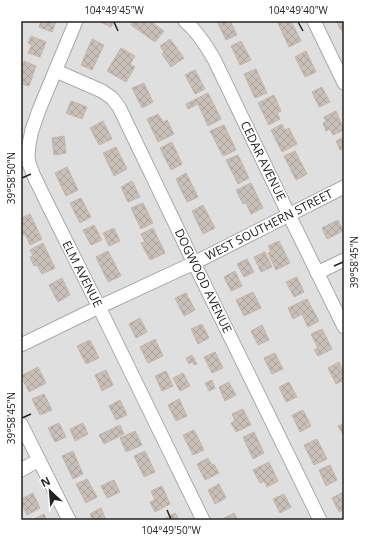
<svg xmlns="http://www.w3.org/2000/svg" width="365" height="541" font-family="'Open Sans',sans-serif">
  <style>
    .residential { fill: #e0dfdf }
    .building { fill: url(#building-cross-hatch); stroke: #c4b6ab }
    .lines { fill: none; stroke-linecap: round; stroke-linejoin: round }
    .minor-casing { stroke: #a9a9a9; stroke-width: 15 }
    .minor { stroke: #fff; stroke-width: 13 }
    .ticks { fill: none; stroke: #222; stroke-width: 1.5 }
    .labels { text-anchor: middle; stroke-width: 3.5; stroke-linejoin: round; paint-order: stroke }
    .street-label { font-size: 12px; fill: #222; stroke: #fff }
    .neatline { fill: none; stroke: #222; stroke-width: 1.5 }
    .ticks-label { font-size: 10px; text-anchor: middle; fill: #222 }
  </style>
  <defs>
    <pattern id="building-cross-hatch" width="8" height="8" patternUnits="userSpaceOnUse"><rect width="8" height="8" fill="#c7bfb8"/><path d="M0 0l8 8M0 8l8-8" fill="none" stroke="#aba49e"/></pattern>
  </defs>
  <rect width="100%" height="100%" fill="#f2efe9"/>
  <rect class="residential" x="21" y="21" width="323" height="499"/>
  <g class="building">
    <path d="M41 21H56L52 32 39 27Z"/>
    <path d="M100 21H114L111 27 100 22Z"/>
    <path d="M134 21H150L164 31 155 42 131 25Z"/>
    <path d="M217 21H230L237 35 226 40Z"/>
    <path d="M277 21H291L301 41 289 47Z"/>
    <path d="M336 21H344V29L341 30Z"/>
    <path d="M31 36 46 42 40 57 28 53 32 45 28 43Z"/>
    <path d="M92 39 104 45 92 70 81 65Z"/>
    <path d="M170 39 184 58 171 67 162 54 164 52 160 46Z"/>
    <path d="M241 41 251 60 240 65 231 46Z"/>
    <path d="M121 48 135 56 130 64 135 67 126 82 107 71Z"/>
    <path d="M306 51 316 72 305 77 295 57Z"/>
    <path d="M24 61 36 66 29 86 21 84V71Z"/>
    <path d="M256 69 267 93 255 98 244 74Z"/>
    <path d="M195 70 205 89 195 94 185 75Z"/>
    <path d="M144 83 153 102 142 108 132 88Z"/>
    <path d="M322 87 330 102 319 107 312 92Z"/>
    <path d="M208 93 221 119 208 126 198 104 188 109 186 104Z"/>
    <path d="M274 95 281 111 277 113 280 119 269 125 258 103Z"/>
    <path d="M71 101 87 107 82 119 66 113Z"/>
    <path d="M336 111 344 130 333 135 330 129 326 131 323 123 326 122 324 117Z"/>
    <path d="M158 114 163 122 167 120 174 134 158 142 147 119Z"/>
    <path d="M103 121 112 139 99 145 90 128Z"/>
    <path d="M282 124 285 130 289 128 297 144 282 152 271 130Z"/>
    <path d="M224 125 236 150 223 156 210 131Z"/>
    <path d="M64 136 66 153 54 155 52 138Z"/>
    <path d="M344 137V149L340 150 336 141Z"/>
    <path d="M172 142 182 164 171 170 160 148Z"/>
    <path d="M116 147 127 169 114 176 103 153Z"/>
    <path d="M295 151 307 174 296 180 284 156Z"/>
    <path d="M238 155 249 178 238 184 226 160Z"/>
    <path d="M67 167 78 190 66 196 55 173Z"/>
    <path d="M186 173 198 197 187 202 176 179Z"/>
    <path d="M132 181 140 197 128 202 121 187Z"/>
    <path d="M251 183 263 208 251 214 246 203 243 204 236 190Z"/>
    <path d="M81 198 91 217 80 223 70 203Z"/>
    <path d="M143 203 153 223 141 229 131 208Z"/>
    <path d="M203 205 215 228 203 234 192 211Z"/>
    <path d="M30 214 42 239 30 245 25 234 21 236V218Z"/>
    <path d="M338 220 343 231 327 239 322 228Z"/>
    <path d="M94 225 102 240 91 245 83 230Z"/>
    <path d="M114 228 120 241 109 246 103 233Z"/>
    <path d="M153 228 165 253 150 260 141 243 145 242 141 234Z"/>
    <path d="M279 241 290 263 276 270 268 253 271 252 268 246Z"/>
    <path d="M43 243 55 268 42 274 37 265 34 266 30 257 33 256 30 250Z"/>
    <path d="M108 251 121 276 108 282 96 257Z"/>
    <path d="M265 252 272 267 261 272 254 257Z"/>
    <path d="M247 259 254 272 244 277 237 264Z"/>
    <path d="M235 271 242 286 231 291 224 277Z"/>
    <path d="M297 277 304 292 294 297 286 282Z"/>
    <path d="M62 278 70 295 58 302 49 285Z"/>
    <path d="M253 292 261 308 244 316 236 300Z"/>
    <path d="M186 293 195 310 184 316 175 298Z"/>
    <path d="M307 299 319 321 308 327 302 314 293 319 288 308Z"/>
    <path d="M140 318 147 332 136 338 129 324Z"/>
    <path d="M202 324 209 338 198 344 191 329Z"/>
    <path d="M262 325 269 340 258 345 251 331Z"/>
    <path d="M322 329 332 349 318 356 314 350 318 348 311 334Z"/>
    <path d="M155 339 163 356 148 363 140 347Z"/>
    <path d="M90 340 99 358 86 364 77 346Z"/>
    <path d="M215 352 223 368 212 373 204 357Z"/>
    <path d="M275 353 283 369 272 374 264 358Z"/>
    <path d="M192 355 197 364 194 365 192 362 189 364 186 358Z"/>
    <path d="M339 362 344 374V380L336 384 328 368Z"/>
    <path d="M38 367 46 383 29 392 21 376Z"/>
    <path d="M106 370 113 385 102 391 95 375Z"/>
    <path d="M166 371 173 386 162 391 155 376Z"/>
    <path d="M183 373 190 386 180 391 173 378Z"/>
    <path d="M212 380 215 388 209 391 205 383Z"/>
    <path d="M229 382 236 395 225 401 219 387Z"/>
    <path d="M289 382 297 397 286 402 279 387Z"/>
    <path d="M44 394 52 410 40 415 32 399Z"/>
    <path d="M179 399 187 416 176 421 168 405Z"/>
    <path d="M120 400 127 415 116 420 109 406Z"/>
    <path d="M243 409 251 425 236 432 231 423 235 421 232 414Z"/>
    <path d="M303 410 311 426 300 432 292 415Z"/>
    <path d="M59 423 66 437 55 442 48 428Z"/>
    <path d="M83 423 88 434 75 441 70 429Z"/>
    <path d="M344 423V436L338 426Z"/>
    <path d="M120 425 124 434 104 444 99 435Z"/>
    <path d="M194 430 204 450 193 455 183 435Z"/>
    <path d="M135 431 142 445 126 452 120 438Z"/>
    <path d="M254 432 264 453 253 459 243 437Z"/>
    <path d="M317 439 327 459 314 465 304 445Z"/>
    <path d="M73 451 83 474 73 479 62 456Z"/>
    <path d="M145 451 155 472 144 477 134 456Z"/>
    <path d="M208 458 212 465 214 464 219 473 205 480 197 464Z"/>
    <path d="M269 462 278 481 267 487 264 481 260 483 253 470Z"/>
    <path d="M330 465 337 480 326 486 319 470Z"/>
    <path d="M87 479 97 497 86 503 76 484Z"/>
    <path d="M114 480 120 492 107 498 101 486Z"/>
    <path d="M219 484 226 498 215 504 208 490Z"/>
    <path d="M162 486 170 504 155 512 150 502 155 500 151 491Z"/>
    <path d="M343 492 344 494V510L339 512 332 498Z"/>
    <path d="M21 493 23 498 33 493 40 508 27 515 21 503Z"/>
    <path d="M284 494 291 507 280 513 273 499Z"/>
    <path d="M101 508 106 520H93L90 514Z"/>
    <path d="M175 513 179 520H162Z"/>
    <path d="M234 513 238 520H225L224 518Z"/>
    <path d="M44 514 47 520H32Z"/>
  </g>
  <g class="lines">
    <g class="minor-casing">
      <g id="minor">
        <path d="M76 21 39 110 32 130 29 144 28 156 29 163 33 174 46 201 99 307 203 520"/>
        <path d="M185 21C197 31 206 45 214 59L289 215 344 327"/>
        <path d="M314 21 344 83"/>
        <path d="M56 71 102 91 112 98 119 107 194 263 320 520"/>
        <path d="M317 273 344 260"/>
        <path d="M21 345 99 307 194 263 344 187"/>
        <path d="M21 424 69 520"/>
        <path d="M21 470 39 460"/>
      </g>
    </g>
    <use href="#minor" class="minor"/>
  </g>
  <path class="ticks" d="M114 22 118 31M298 22 303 31M22 178 31 174M334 266 343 262M22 418 31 414M167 510 171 519"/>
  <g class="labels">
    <g class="street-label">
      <text transform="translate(263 161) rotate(64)" y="4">CEDAR AVENUE</text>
      <text transform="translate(269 225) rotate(-27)" y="4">WEST SOUTHERN STREET</text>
      <text transform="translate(82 274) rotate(63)" y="4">ELM AVENUE</text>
      <text transform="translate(203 281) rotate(64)" y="4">DOGWOOD AVENUE</text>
    </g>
  </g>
  <rect width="365" height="541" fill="none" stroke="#ffffff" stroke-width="44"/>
  <g transform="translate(50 491) rotate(334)" stroke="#ffffff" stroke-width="3" paint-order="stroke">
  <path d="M0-3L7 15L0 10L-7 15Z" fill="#222222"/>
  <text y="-6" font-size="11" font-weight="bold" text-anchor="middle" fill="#222222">N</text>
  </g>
  <rect x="22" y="22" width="321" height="497" class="neatline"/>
  <g class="ticks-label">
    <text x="114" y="14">104°49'45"W</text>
    <text x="298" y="14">104°49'40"W</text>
    <text transform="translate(11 178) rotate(-90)" y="4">39°58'50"N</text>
    <text transform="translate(354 262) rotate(-90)" y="4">39°58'45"N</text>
    <text transform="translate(11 418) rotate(-90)" y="4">39°58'45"N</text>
    <text x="171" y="534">104°49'50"W</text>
  </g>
</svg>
